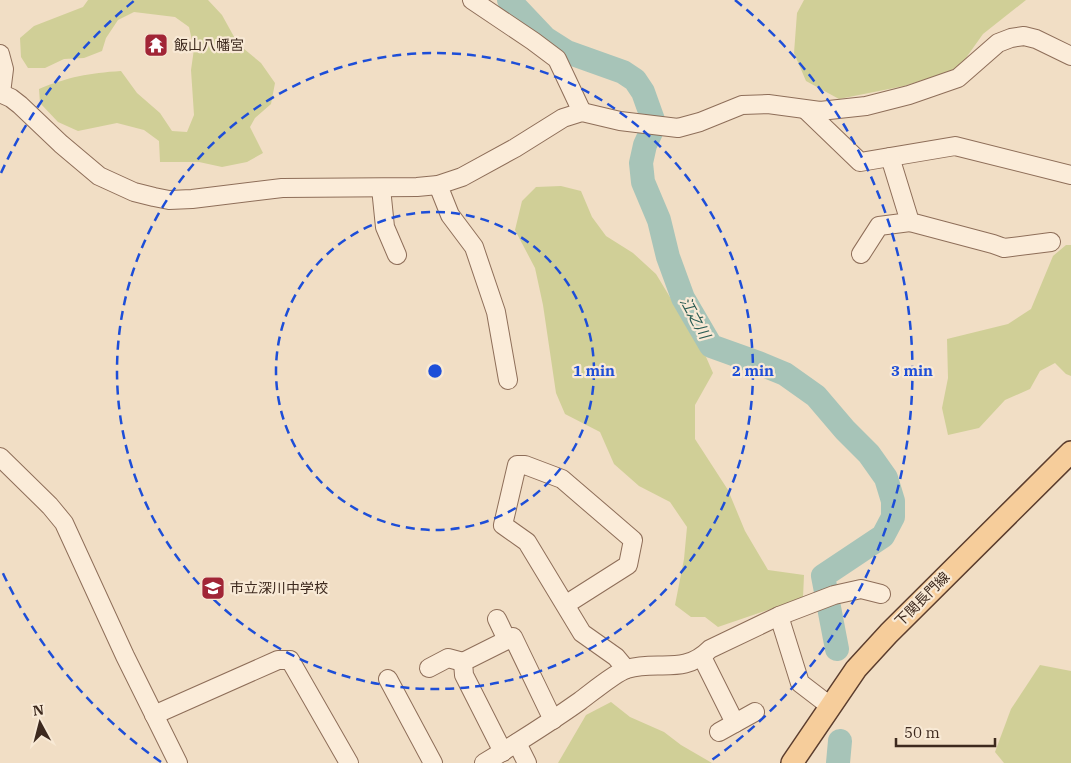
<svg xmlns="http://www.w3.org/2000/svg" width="1071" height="763" font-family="'IBM Plex Serif','Noto Sans JP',serif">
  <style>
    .green { fill: #d0cf97 }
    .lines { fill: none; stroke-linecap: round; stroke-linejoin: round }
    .river { stroke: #a7c4b8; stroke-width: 24 }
    .minor-casing { stroke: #8e6e59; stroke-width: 20 }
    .major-casing { stroke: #5b3d2e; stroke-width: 24 }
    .minor { stroke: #fbecd9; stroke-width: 18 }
    .major { stroke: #f6cd9b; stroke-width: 21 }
    .ring { fill: none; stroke: #1d4ed8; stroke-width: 2.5; stroke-dasharray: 9 6 }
    .labels { text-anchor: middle; stroke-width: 4.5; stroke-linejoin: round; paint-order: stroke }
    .poi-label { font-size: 14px; fill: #3d291e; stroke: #f8e9d5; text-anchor: start }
    .street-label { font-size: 14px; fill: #3d291e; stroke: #f8e9d5 }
    .water-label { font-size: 15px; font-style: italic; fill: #2c5d54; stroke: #f8e9d5 }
    .centre { fill: #1d4ed8; stroke: #f8e9d5; stroke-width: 2.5 }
    .ring-label { font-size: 15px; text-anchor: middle; font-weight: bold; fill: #1d4ed8; stroke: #f8e9d5; stroke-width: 4.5; stroke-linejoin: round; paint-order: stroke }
  </style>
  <rect width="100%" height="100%" fill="#f1dec5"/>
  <g class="green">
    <path d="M88 0H208L222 15 238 44 261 63 275 83 271 104 255 118 250 127 263 153 247 162 222 167 199 162H160L159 141 144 130 117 123 78 131 58 122 40 103 39 89C68 77 89 73 121 71L137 93 160 113 172 131 187 132 194 115 191 70 194 49 189 27 175 17 134 12 118 20 106 38 102 51 84 58 64 59 45 68H28L21 57 20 38 34 26 83 7Z"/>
    <path d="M804 0H1026L983 34 958 69 904 86 839 99 806 81 794 53 797 13Z"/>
    <path d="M561 186 581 191 592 217 606 236 633 253 656 274 682 317 700 343 713 373 695 405V439L728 490 745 531 768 570 804 575 803 598 718 627 705 617H691L675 605 684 559 687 527 670 502 639 486 614 464 600 432 565 414 556 393 543 305 535 268 515 230 522 201 536 187Z"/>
    <path d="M1066 245H1071V376L1066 374 1055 363 1040 371 1030 389 1005 400 979 428 948 435 942 408 948 378 947 339 1008 324 1031 309 1053 256Z"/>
    <path d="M1040 665 1071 671V763H1004L995 752 1011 709Z"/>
    <path d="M611 702 630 717 664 732 681 745 712 763H558L586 715Z"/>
  </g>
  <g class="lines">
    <g class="river">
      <path d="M509 0 545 38 567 52 623 72 635 80 643 92 653 120 652 130 645 145 641 163 643 182 659 220 668 257 683 298 711 346 761 364 785 374 816 396 845 430 869 454 886 478 893 501V517L883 536 823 576 837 649"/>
      <path d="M838 763 840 741"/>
    </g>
    <g class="minor-casing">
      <g id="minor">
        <path d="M472 0 533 41 557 59 582 112"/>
        <path d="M0 54 4 69 1 93"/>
        <path d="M0 93 11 98 20 105 61 144 99 176 134 192 154 197 169 200 192 199 282 188 417 187 438 185 462 177 515 148 563 118 582 112 620 121 678 128 700 122 742 105 768 104 820 111 866 106 909 95 958 78 998 43 1011 38 1024 36 1036 39 1071 56"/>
        <path d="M806 110 860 162 955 146 1071 175"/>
        <path d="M890 157 910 222 993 244 1004 248 1051 242"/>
        <path d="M438 185 450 215 474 247 496 312 508 380"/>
        <path d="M381 188 385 227 397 255"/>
        <path d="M861 254 879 226 910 222"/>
        <path d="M0 457 50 506 64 523 125 656 178 763"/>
        <path d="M565 605 628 565 633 540 562 479 525 465H517L503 525 527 542 582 633 616 657 626 669"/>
        <path d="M779 616 800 683 830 706"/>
        <path d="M497 619 507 640"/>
        <path d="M702 657 735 723"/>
        <path d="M429 668 448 658 463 662"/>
        <path d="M388 679 433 763"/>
        <path d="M154 715 278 660H290L349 763"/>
        <path d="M719 732 755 712"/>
        <path d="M517 743 527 763"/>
        <path d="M503 752 464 675 463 662 513 637 553 720"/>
        <path d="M484 763C517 743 549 723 580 701 591 693 616 672 627 669 658 659 683 676 710 649L779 616 834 595 861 589 881 594"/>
      </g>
    </g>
    <g class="major-casing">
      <path id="major" d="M792 763 856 669 889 633 1071 452"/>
    </g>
    <use href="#minor" class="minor"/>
    <use href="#major" class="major"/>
  </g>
  <g class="ring">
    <circle cx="435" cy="371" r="159"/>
    <circle cx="435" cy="371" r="318"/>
    <path d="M161 762A477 477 0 0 1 1 569M1 173A477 477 0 0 1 135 0M735 0A477 477 0 0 1 709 762"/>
  </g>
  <defs>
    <g id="temple-square" transform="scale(1.25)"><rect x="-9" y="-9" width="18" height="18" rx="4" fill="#a12536" stroke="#f8e9d5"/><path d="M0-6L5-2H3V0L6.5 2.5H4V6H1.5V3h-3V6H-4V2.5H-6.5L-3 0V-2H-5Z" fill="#fff"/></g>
    <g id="school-square" transform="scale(1.25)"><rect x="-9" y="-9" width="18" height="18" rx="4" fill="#a12536" stroke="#f8e9d5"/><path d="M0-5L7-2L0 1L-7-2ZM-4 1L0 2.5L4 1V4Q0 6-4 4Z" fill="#fff"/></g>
  </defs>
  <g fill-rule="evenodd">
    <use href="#temple-square" x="156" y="45"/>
    <use href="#school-square" x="213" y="588"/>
  </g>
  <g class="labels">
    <g class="poi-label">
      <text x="174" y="50">飯山八幡宮</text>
      <text x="230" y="593">市立深川中学校</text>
    </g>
    <g class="street-label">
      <text transform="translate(922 599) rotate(-45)" y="5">下関長門線</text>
    </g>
    <g class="water-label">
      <text transform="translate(695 318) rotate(61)" y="5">江之川</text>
    </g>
  </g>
  <circle cx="435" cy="371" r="8" class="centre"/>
  <g class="ring-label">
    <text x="594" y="376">1 min</text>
    <text x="753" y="376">2 min</text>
    <text x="912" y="376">3 min</text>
  </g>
  <g transform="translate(40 723) rotate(353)" stroke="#f8e9d5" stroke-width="4" paint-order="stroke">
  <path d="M0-4L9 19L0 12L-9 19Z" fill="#3d291e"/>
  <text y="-8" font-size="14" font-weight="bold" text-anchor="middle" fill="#3d291e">N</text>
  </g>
  <path d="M896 738v8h99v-8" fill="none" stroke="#3d291e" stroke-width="2.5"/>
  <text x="904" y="738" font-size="15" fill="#3d291e" stroke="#f8e9d5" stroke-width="4" paint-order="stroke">50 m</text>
</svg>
